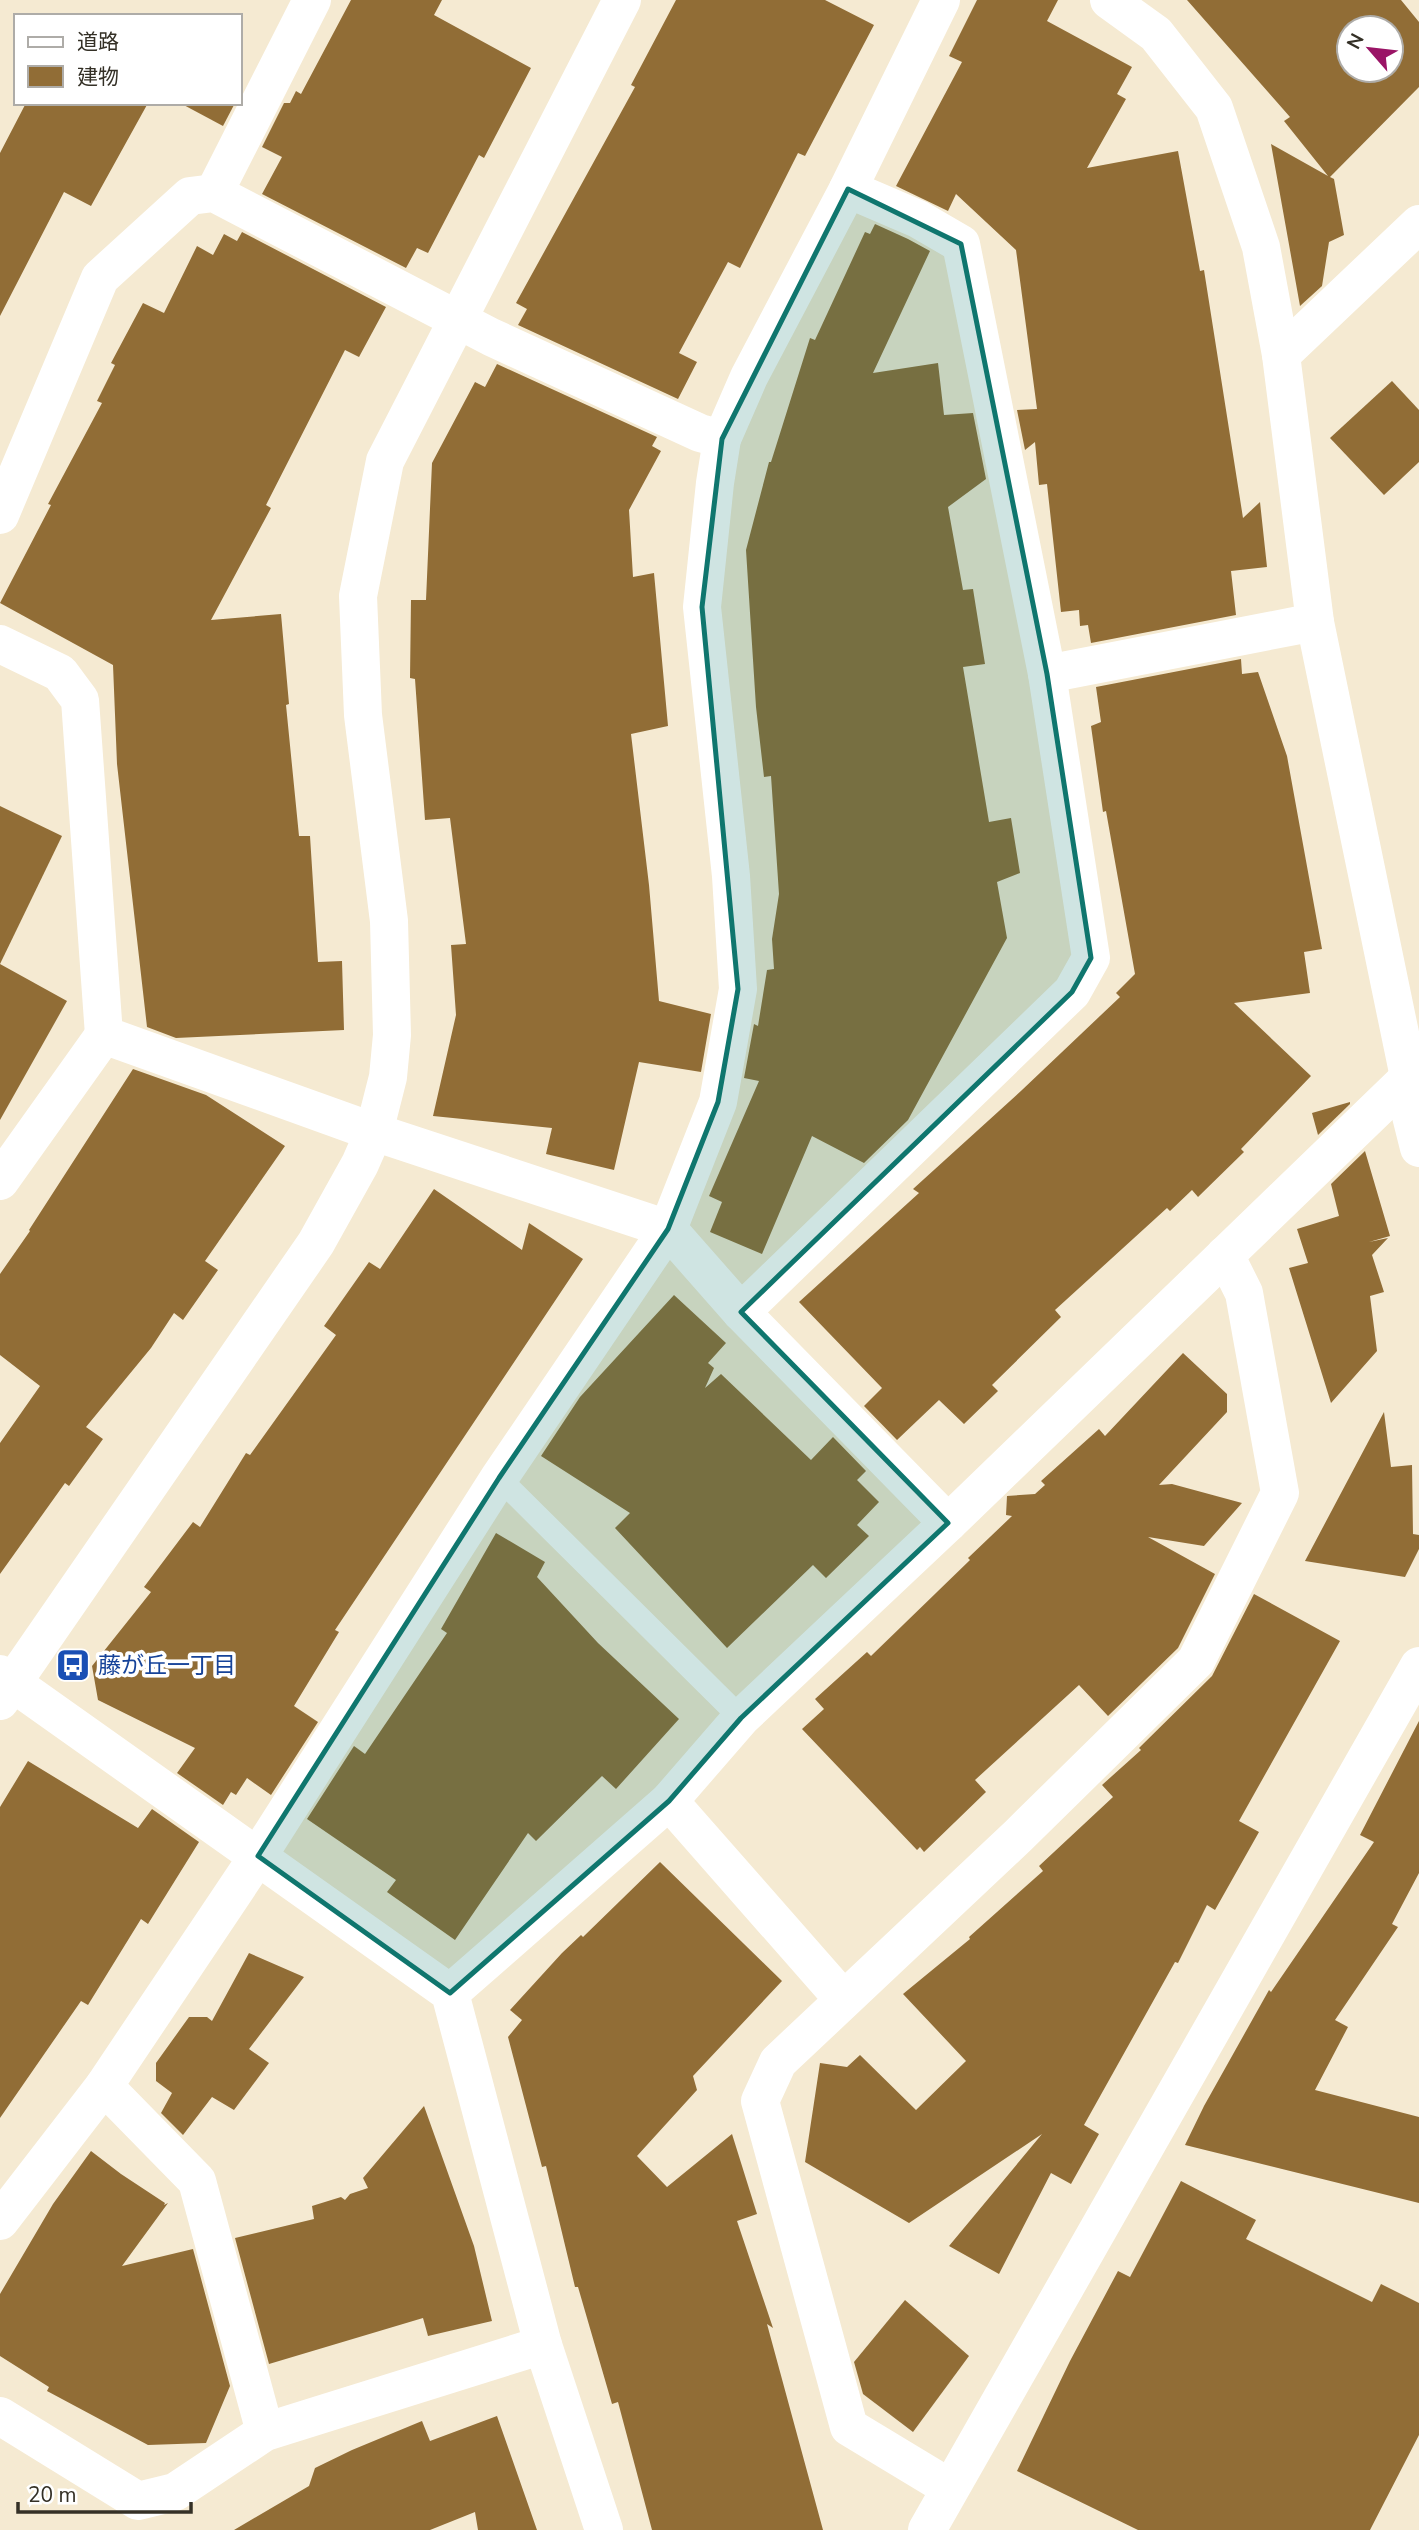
<svg xmlns="http://www.w3.org/2000/svg" width="1419" height="2530" font-family="'Nunito Sans','Noto Sans JP',sans-serif">
  <style>
    .building { fill: #916d36; fill-rule: evenodd }
    .lines { fill: none; stroke-linecap: round; stroke-linejoin: round }
    .lane { stroke: #fff; stroke-width: 23 }
    .street { stroke: #fff; stroke-width: 38 }
    .secondary { stroke: #fff; stroke-width: 38 }
    .marked { fill: #0f766e; fill-opacity: 0.2; stroke: #0f766e; stroke-width: 5; stroke-linejoin: round }
    .labels { text-anchor: middle; stroke-width: 7; stroke-linejoin: round; paint-order: stroke }
    .transit-label { font-size: 23px; fill: #164399; stroke: #fff; text-anchor: start }
  </style>
  <rect width="100%" height="100%" fill="#f5ead2"/>
  <g class="building">
    <path d="M351 0H442L434 15 531 68 484 158 479 155 428 253 417 248 406 268 262 194 282 157 262 147 284 103H290L296 91 301 94Z"/>
    <path d="M676 0H825L874 25 805 156 798 153 740 268 728 262 679 353 697 362 678 399 518 325 527 309 516 303 635 87 631 85Z"/>
    <path d="M977 0H1058L1047 21 1132 67 1117 94 1126 99 1087 168 1178 151 1200 271 1204 270 1243 518 1260 502 1267 567 1231 571 1236 615 1091 643 1088 625 1080 626 1079 610 1061 612 1047 484 1039 485 1035 442 1025 450 1017 410 1037 409 1016 250 956 194 948 211 896 186 962 62 949 56Z"/>
    <path d="M1187 0H1401L1419 22V87L1330 177 1334 179 1344 235 1329 242 1322 286 1300 306 1271 144 1328 176 1284 121 1290 117ZM1349 28H1391V70H1349Z"/>
    <path d="M26 103H148L91 206 64 192 0 316V153Z"/>
    <path d="M180 103H235L223 126Z"/>
    <path d="M875 224 908 239 930 251 873 373 938 363 944 415 973 413 986 479 948 507 963 590 973 589 985 664 963 667 989 822 1011 818 1020 873 997 882 1007 938 908 1120 864 1163 812 1136 762 1254 710 1232 722 1202 709 1196 759 1081 744 1078 754 1024 758 1026 767 970 774 969 772 939 779 894 771 776 764 777 756 707 746 550 769 462H771L810 338 815 340 865 232 870 234Z"/>
    <path d="M242 232 386 307 359 357 345 350 266 505 271 508 211 620 281 614 289 704 286 705 299 836H310L318 962 342 961 344 1030 176 1038 147 1027 117 764 113 665 0 603 51 505 48 504 102 403 97 401 115 365 111 363 143 303 164 313 197 246 213 255 224 234 237 241Z"/>
    <path d="M497 364 657 437 652 446 661 451 629 510 633 577 654 573 668 726 631 734 649 885 659 1001 711 1014 701 1072 639 1062 614 1170 546 1154 552 1128 433 1116 456 1015 451 945 466 944 450 818 425 820 415 679 410 678 411 600H426L432 463 475 382 485 387Z"/>
    <path d="M1392 381 1419 410V462L1384 495 1330 438Z"/>
    <path d="M1241 659 1242 674 1258 672 1287 756 1322 949 1304 952 1310 993 1234 1003 1311 1076 1241 1149 1244 1152 1198 1197 1192 1190 1170 1211 1167 1208 1055 1310 1061 1317 992 1385 998 1391 964 1424 939 1400 897 1440 864 1406 882 1388 799 1302 919 1193 913 1189 1022 1090 1120 997 1116 993 1135 974 1106 811 1103 812 1091 726 1101 722 1096 687Z"/>
    <path d="M0 806 62 836 0 964Z"/>
    <path d="M0 964 67 1001 0 1120Z"/>
    <path d="M133 1069 206 1095 285 1146 205 1261 218 1270 183 1320 174 1313 151 1348 86 1427 103 1439 69 1486 65 1483 0 1574V1443L40 1386 0 1355V1274L30 1231 29 1230Z"/>
    <path d="M1350 1102V1104L1318 1135 1312 1113Z"/>
    <path d="M1365 1151 1390 1236 1369 1242 1388 1238 1372 1255 1384 1292 1370 1296 1377 1351 1331 1403 1289 1268 1308 1263 1297 1229 1339 1216 1331 1184Z"/>
    <path d="M434 1189 522 1250 529 1223 583 1259 335 1630 339 1632 294 1706 318 1722 271 1795 247 1778 236 1795 231 1792 223 1805 177 1773 195 1748 98 1700 92 1666 151 1592 144 1587 193 1522 200 1527 246 1453 250 1455 336 1335 324 1326 369 1262 380 1269Z"/>
    <path d="M674 1295 726 1343 708 1363 714 1368 705 1388 721 1374 811 1460 833 1437 866 1471 857 1480 879 1502 857 1525 869 1536 826 1578 813 1565 727 1648 615 1528 630 1513 541 1456 580 1397Z"/>
    <path d="M1183 1353 1227 1394V1412L1159 1485 1172 1484 1242 1503 1204 1546 1148 1537 1215 1574 1178 1648 1108 1716 1079 1685 975 1780 986 1792 924 1852 920 1847 917 1850 802 1729 824 1709 815 1699 867 1652 871 1656 970 1560 968 1558 1012 1516 1006 1515 1007 1496 1035 1494 1045 1485 1041 1481 1099 1429 1105 1436Z"/>
    <path d="M1384 1412 1391 1467 1412 1465 1413 1534 1419 1535V1549L1405 1577 1305 1561Z"/>
    <path d="M496 1533 545 1562 537 1577 598 1643 679 1719 616 1789 602 1776 536 1841 528 1833 455 1940 387 1892 396 1880 307 1819 354 1746 365 1754 447 1633 441 1629Z"/>
    <path d="M1254 1594 1340 1641 1239 1821 1259 1832 1215 1910 1207 1905 1178 1963 1175 1962 1084 2125 1099 2134 1071 2184 1051 2173 999 2274 949 2246 1042 2134 909 2223 805 2162 820 2063 847 2067 860 2055 916 2110 966 2061 903 1994 970 1939 969 1937 1043 1871 1039 1866 1113 1797 1102 1785 1141 1750 1139 1748 1212 1676Z"/>
    <path d="M1419 1721V1873L1392 1924 1398 1927 1335 2020 1348 2027 1315 2090 1419 2117V2203L1185 2145 1204 2106 1269 1990 1271 1992 1374 1842 1360 1835Z"/>
    <path d="M28 1761 138 1828 152 1809 199 1842 148 1924 141 1919 88 2005 81 2001 0 2118V1807Z"/>
    <path d="M660 1862 782 1981 693 2076 697 2090 637 2156 667 2187 732 2134 757 2214 737 2221 773 2328 767 2324 823 2530H652L618 2402 612 2404 578 2287H575L546 2166 542 2167 508 2037 522 2020 510 2010 562 1953 581 1935 583 1937Z"/>
    <path d="M249 1953 304 1977 249 2049 269 2063 234 2110 212 2097 183 2135 161 2113 172 2093 156 2081V2063L189 2017H207L212 2021Z"/>
    <path d="M424 2106 474 2246 492 2321 428 2336 423 2318 269 2364 235 2238 314 2219 312 2206 341 2197 345 2200 350 2194 368 2188 363 2178Z"/>
    <path d="M91 2151 121 2174 165 2203 164 2205 168 2203 122 2266 193 2249 230 2386 206 2443 148 2445 47 2391 49 2387 0 2356V2294L53 2204Z"/>
    <path d="M1181 2181 1256 2220 1246 2239 1372 2302 1381 2284 1419 2303V2435L1370 2530H1138L1017 2471 1070 2361 1118 2271 1130 2277Z"/>
    <path d="M905 2300 969 2356 913 2432 863 2394 854 2362Z"/>
    <path d="M497 2416 537 2530H478L475 2512 430 2530H234L309 2486 315 2468 352 2450 422 2421 430 2441Z"/>
  </g>
  <g class="lines">
    <path class="lane" d="M499 1478 741 1718"/>
    <g class="street">
      <path d="M1109 0 1156 34 1214 108 1261 247 1281 355 1315 622 1409 1077 1408 1104 1419 1148"/>
      <path d="M214 193 312 0"/>
      <path d="M1281 355 1419 224"/>
      <path d="M0 515 100 278 190 196 214 193 491 337 700 433 722 439"/>
      <path d="M0 644 60 673 80 700 104 1035"/>
      <path d="M1047 674 1315 622"/>
      <path d="M0 1181 104 1035 374 1132 668 1229 741 1312 948 1523"/>
      <path d="M741 1312 1072 992 1091 958 1047 674 961 244 918 219 848 189"/>
      <path d="M0 1674 450 1993 543 2345 604 2530"/>
      <path d="M669 1801 843 1999"/>
      <path d="M450 1993 669 1801 741 1718 948 1523 1419 1068"/>
      <path d="M104 2086 197 2181 265 2432"/>
      <path d="M0 2221 104 2086 258 1856 499 1478 668 1229 718 1102 738 989 731 876 702 607 715 483 722 439 749 377 848 189 941 0"/>
      <path d="M0 2416 138 2501 175 2492 265 2432 543 2345"/>
      <path d="M950 2488 849 2427 760 2101 778 2062 1018 1836 1196 1661 1280 1493 1244 1293 1225 1255"/>
      <path d="M927 2530 1419 1666"/>
    </g>
    <path class="secondary" d="M0 1701 316 1243 360 1164 374 1132 388 1077 392 1035 389 921 363 715 358 596 385 461 622 0"/>
  </g>
  <path class="marked" d="M848 189 961 244 1047 674 1091 958 1072 992 741 1312 948 1523 741 1718 669 1801 450 1993 258 1856 499 1478 668 1229 718 1102 738 989 702 607 722 439Z"/>
  <defs>
    <g id="bus-square" transform="scale(1.75)"><rect x="-9" y="-9" width="18" height="18" rx="4" fill="#1a4fb4" stroke="#fff"/><path d="M-5-6H5V4H4V6H2V4H-2V6H-4V4H-5ZM-3.5-4V0h7V-4ZM-3.5 1.2v1.5H-2V1.2ZM2 1.2v1.5H3.5V1.2Z" fill="#fff"/></g>
  </defs>
  <g fill-rule="evenodd">
    <use href="#bus-square" x="73" y="1665"/>
  </g>
  <g class="labels">
    <g class="transit-label">
      <text x="98" y="1673">藤が丘一丁目</text>
    </g>
  </g>
  <rect x="14" y="14" width="228" height="91" fill="#ffffff" stroke="#aeaca8" stroke-width="2"/>
  <rect x="28" y="37" width="35" height="10" fill="#ffffff" stroke="#aeaca8" stroke-width="2"/>
  <text x="77" y="49" font-size="21" fill="#343026">道路</text>
  <rect x="28" y="66" width="35" height="21" fill="#916d36" stroke="#aeaca8" stroke-width="2"/>
  <text x="77" y="84" font-size="21" fill="#343026">建物</text>
  <g transform="translate(1370 49) rotate(298)"><circle r="33" fill="#ffffff" stroke="#aeaca8" stroke-width="2"/>
  <path d="M0-5L12 26L0 18L-12 26Z" fill="#9a1466"/>
  <text y="-10" font-size="19" font-weight="bold" text-anchor="middle" fill="#343026">N</text>
  </g>
  <path d="M18 2502v10h173v-10" fill="none" stroke="#343026" stroke-width="3.5"/>
  <text x="28" y="2502" font-size="21" fill="#343026" stroke="#ffffff" stroke-width="5" paint-order="stroke">20 m</text>
</svg>
